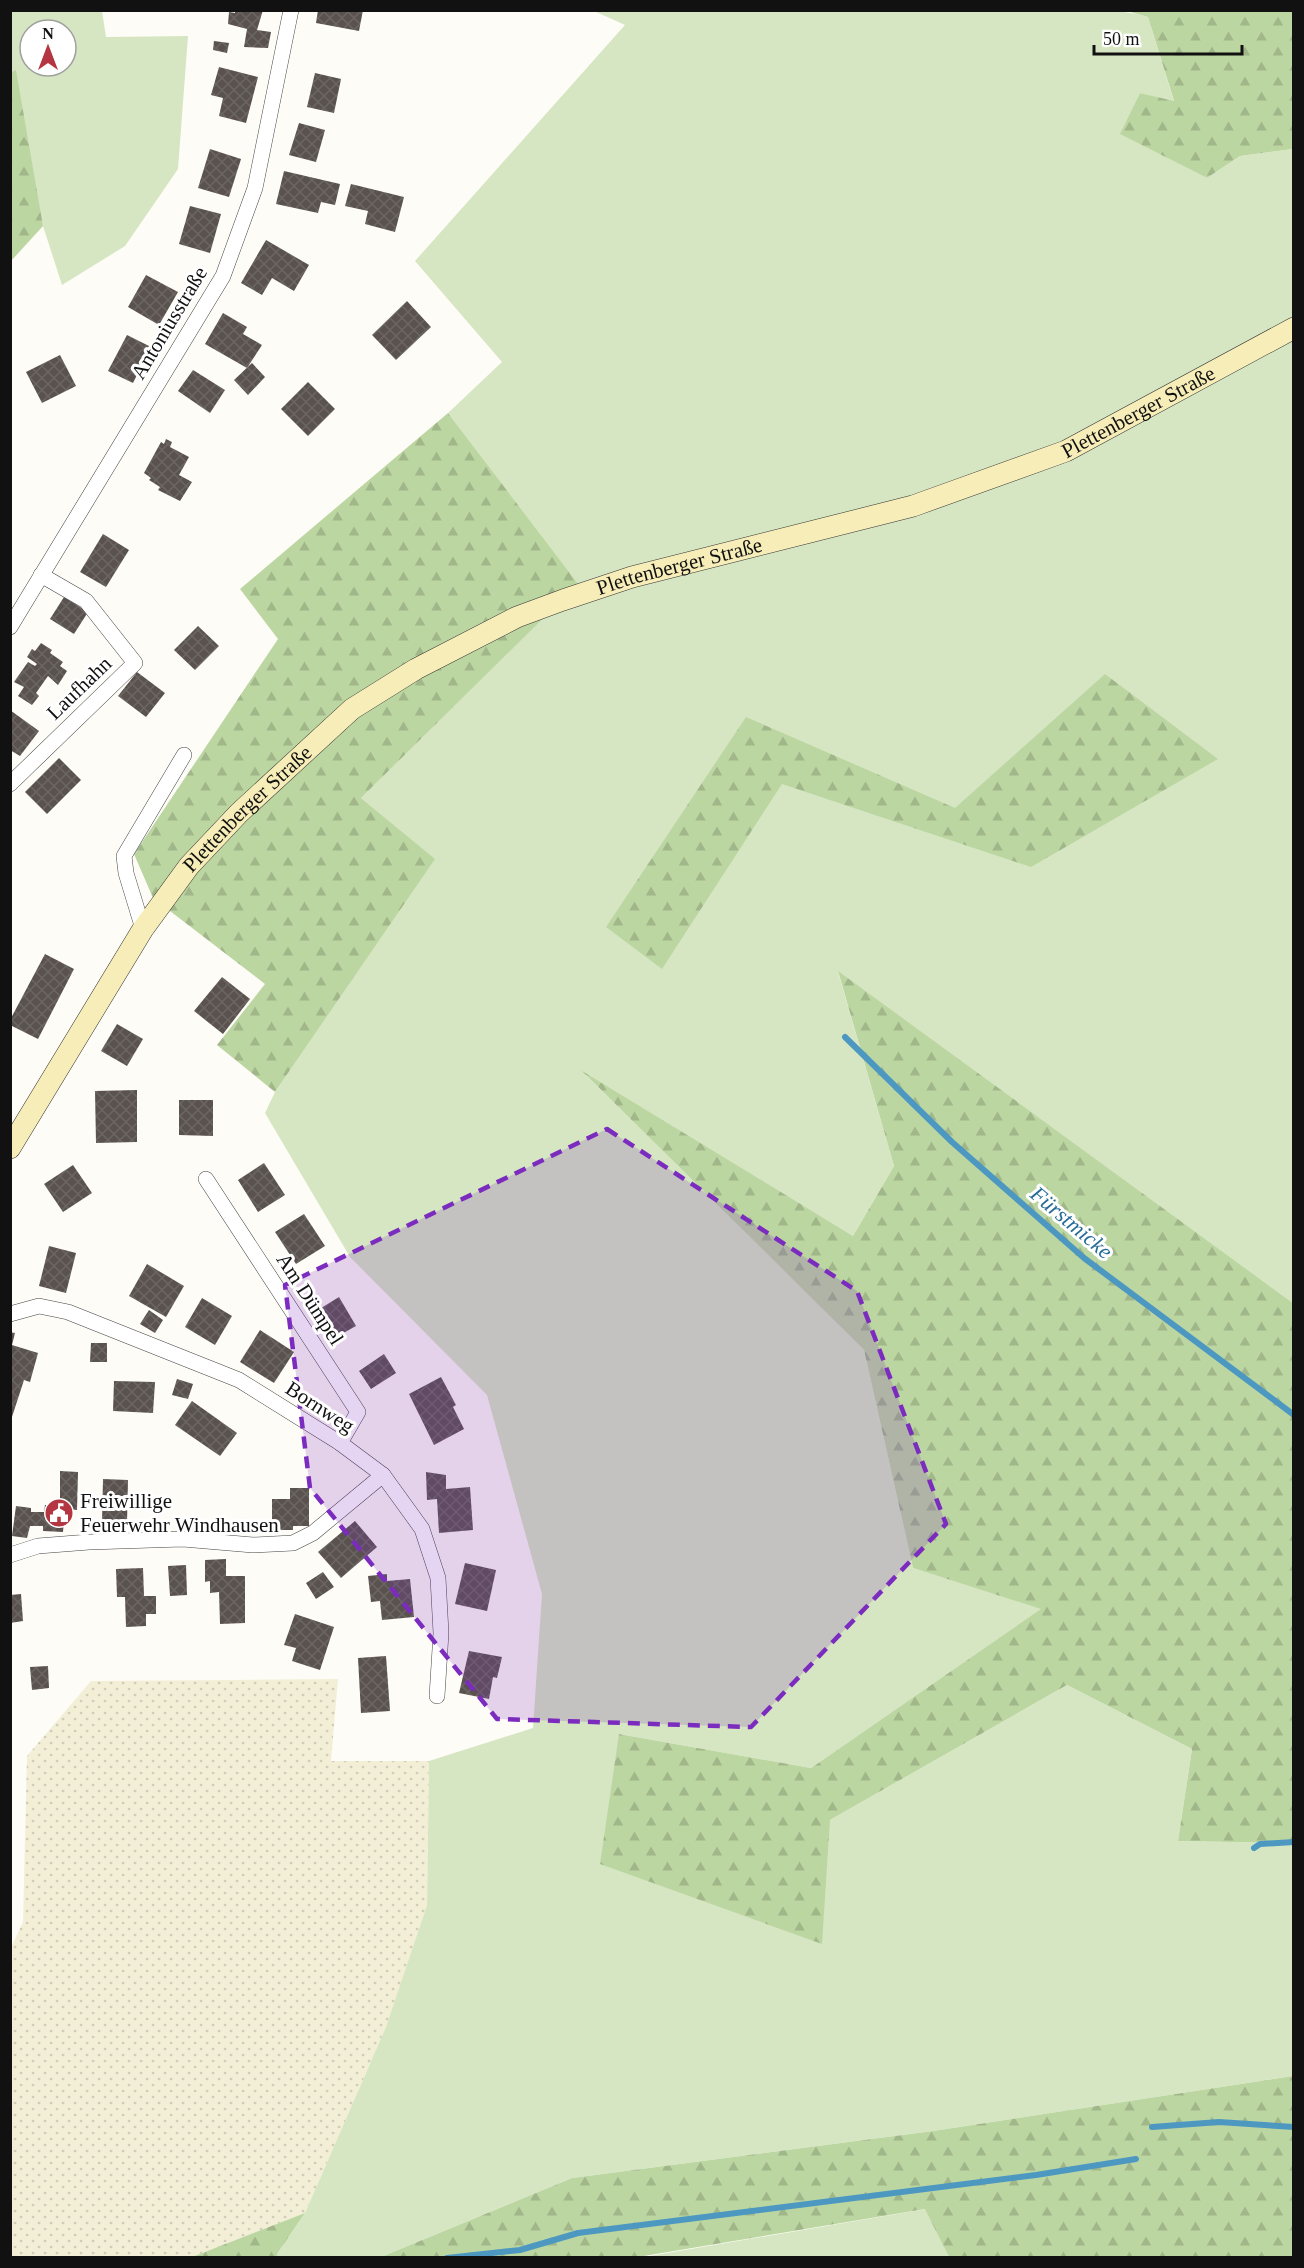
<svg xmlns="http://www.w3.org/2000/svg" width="1304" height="2268" font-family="Georgia,serif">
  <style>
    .farmland { fill: url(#farmland-dots) }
    .grass { fill: #d6e6c2; fill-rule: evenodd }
    .forest { fill: url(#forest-firs) }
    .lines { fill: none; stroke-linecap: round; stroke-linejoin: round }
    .stream { stroke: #4d98c1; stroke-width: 6 }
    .building { fill: url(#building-cross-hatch) }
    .minor-casing { stroke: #444; stroke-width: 16 }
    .secondary-casing { stroke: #333; stroke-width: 22 }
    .minor { stroke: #fff; stroke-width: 15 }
    .secondary { stroke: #f7edb8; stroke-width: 21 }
    .marked { fill: #7b2cbf; fill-opacity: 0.2; stroke: #7b2cbf; stroke-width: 4.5; stroke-dasharray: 12 8; stroke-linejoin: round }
    .labels { text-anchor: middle; stroke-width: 6; stroke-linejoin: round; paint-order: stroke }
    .street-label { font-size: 21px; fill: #111; stroke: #fff }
    .poi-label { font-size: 21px; fill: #111; stroke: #fff; text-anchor: start }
    .water-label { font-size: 22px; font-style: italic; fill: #256b98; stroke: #fff }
  </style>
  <defs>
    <pattern id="farmland-dots" width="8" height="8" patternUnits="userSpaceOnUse" patternTransform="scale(1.5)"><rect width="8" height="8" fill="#f3efd7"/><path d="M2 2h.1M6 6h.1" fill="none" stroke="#cfccb8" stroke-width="1.8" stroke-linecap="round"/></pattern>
    <pattern id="forest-firs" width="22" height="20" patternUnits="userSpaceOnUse" patternTransform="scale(1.5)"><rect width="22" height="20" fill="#bcd6a2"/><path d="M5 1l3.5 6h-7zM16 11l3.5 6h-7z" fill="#a1b78a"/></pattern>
    <pattern id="building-cross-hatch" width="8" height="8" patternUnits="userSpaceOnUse" patternTransform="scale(1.5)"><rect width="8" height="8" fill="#59524e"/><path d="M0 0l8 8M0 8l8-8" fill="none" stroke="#6c6663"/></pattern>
  </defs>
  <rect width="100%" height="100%" fill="#fefcf6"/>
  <path class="farmland" d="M338 1679 331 1761H429L427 1905 387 2025 305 2213 192 2257 11 2258 10 1950 23 1922 27 1756 91 1681Z"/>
  <g class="grass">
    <path d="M1007 10C1054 17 1102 3 1148 17L1174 102 1140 93 1121 134 1207 178 1240 156 1293 149V1303L838 972 894 1166 853 1236 585 1074 864 1350 913 1568 1042 1609 811 1768 619 1734 830 1820 1067 1685 1192 1749 1178 1841 1293 1843V2076L933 2131 572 2178 381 2257H277V2254L305 2213 386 2027 427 1905 429 1761 533 1728 542 1594 487 1395 350 1257 265 1113 275 1092 434 859 361 798 577 584 448 413 502 362 415 261 625 25 594 11Z"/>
    <path d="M11 11H102L106 37 188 36 178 169 125 246 62 285 43 226 11 73ZM30 30H66V66H30Z"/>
    <path d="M926 2209 949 2257 638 2258Z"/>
  </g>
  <g class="forest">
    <path d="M1127 11H1293V149L1240 156 1207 178 1120 134 1140 93 1174 101 1148 17Z"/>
    <path d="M16 70 43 226 11 261 10 73Z"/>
    <path d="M448 413 578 584 361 798 435 859 275 1092 217 1045 265 984 153 898 134 854 278 639 240 589Z"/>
    <path d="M1105 674 1218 759 1031 867 782 784 662 969 606 927 746 717 955 808Z"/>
    <path d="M838 971 1293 1303V1843L1178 1841 1192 1749 1067 1685 830 1820 822 1944 600 1864 619 1734 811 1768 1041 1609 913 1568 864 1350 582 1071 853 1236 894 1166Z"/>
    <path d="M1293 2076V2257H949L925 2209 638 2257H381L572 2178 933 2131Z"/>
    <path d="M305 2213 277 2254V2257H192Z"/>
  </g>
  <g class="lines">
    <g class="stream">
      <path d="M845 1037 952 1142 1084 1258 1294 1415"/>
      <path d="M1254 1848 1260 1844 1294 1842"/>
      <path d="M1152 2127 1219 2122 1294 2127"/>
      <path d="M447 2258 520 2250 578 2233 1036 2175 1136 2159"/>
    </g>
  </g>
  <g class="building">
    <path d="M235 10H263L257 30 271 32 268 48 244 47 247 29 228 24 229 12 235 13Z"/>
    <path d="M318 10H363L359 31 316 23Z"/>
    <path d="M214 41 229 43 227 53 213 50Z"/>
    <path d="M219 67 258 77 246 123 219 116 223 98 211 95Z"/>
    <path d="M315 73 341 79 334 113 307 107Z"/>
    <path d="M299 123 325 130 316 162 289 155Z"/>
    <path d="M210 149 241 159 229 197 198 188Z"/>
    <path d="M284 171 340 184 335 205 321 202 318 213 276 204Z"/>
    <path d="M351 184 404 197 395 232 365 224 368 211 345 206Z"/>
    <path d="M190 206 221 214 210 253 179 244Z"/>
    <path d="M266 240 309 265 294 291 272 278 262 295 241 283Z"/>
    <path d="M146 275 178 292 159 325 128 307Z"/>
    <path d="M407 301 431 327 396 360 372 335Z"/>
    <path d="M223 313 247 327 243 334 262 345 247 368 205 344Z"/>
    <path d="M127 335 151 347 133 383 108 371Z"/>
    <path d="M60 355 76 386 42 403 26 372Z"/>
    <path d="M252 363 265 377 248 395 234 380Z"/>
    <path d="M193 370 225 390 210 413 178 391Z"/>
    <path d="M308 382 335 409 308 436 281 409Z"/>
    <path d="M166 439 172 442 170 447 189 457 179 475 192 482 180 501 158 490 160 487 149 480 151 478 144 473 161 442 164 444Z"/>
    <path d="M103 534 129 550 106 587 80 572Z"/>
    <path d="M64 597 88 612 74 634 50 619Z"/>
    <path d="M198 626 219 646 195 670 174 650Z"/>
    <path d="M41 643 52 650 50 653 63 662 60 666 67 671 58 685 48 676 36 693 39 696 32 705 18 696 24 687 14 682 28 662 35 666 37 664 27 657 32 649 35 651Z"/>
    <path d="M137 672 165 693 146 717 118 696Z"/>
    <path d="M10 710 39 731 20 756 10 750Z"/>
    <path d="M59 758 81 780 47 814 25 792Z"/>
    <path d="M45 954 74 969 38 1039 10 1025V1020Z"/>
    <path d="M222 977 250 999 223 1034 194 1011Z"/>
    <path d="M117 1024 143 1039 127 1066 101 1051Z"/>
    <path d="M137 1090V1142L96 1143 95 1091Z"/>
    <path d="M179 1100H213V1136L179 1135Z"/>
    <path d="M264 1163 285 1195 258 1212 238 1180Z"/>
    <path d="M73 1165 92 1193 63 1212 44 1184Z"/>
    <path d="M304 1214 325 1246 296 1264 275 1232Z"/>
    <path d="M49 1246 76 1253 66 1293 39 1286Z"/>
    <path d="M147 1264 184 1286 166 1317 129 1296Z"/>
    <path d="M339 1297 356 1326 329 1341 313 1313Z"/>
    <path d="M202 1298 232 1316 215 1345 185 1327Z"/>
    <path d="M149 1310 163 1320 155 1333 140 1324Z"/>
    <path d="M260 1330 294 1352 274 1383 240 1362Z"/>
    <path d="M10 1332 15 1333 12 1345 38 1353 30 1382 24 1380 11 1420Z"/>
    <path d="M91 1343H107V1362H90Z"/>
    <path d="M384 1354 396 1373 371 1389 359 1371Z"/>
    <path d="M441 1377 456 1405 453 1407 464 1429 434 1445 409 1394Z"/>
    <path d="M177 1379 193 1384 188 1399 172 1395Z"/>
    <path d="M114 1381 155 1382 153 1413 113 1411Z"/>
    <path d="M192 1401 237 1433 220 1456 175 1425Z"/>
    <path d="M60 1471 78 1472 77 1510 65 1509 63 1532 43 1531V1526H30L27 1538 12 1536 16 1506 31 1508V1512H44L45 1505 60 1506Z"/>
    <path d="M426 1472 446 1475V1489L470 1487 473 1530 439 1533 437 1499 427 1500Z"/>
    <path d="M103 1479 128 1480 127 1523H102Z"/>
    <path d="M290 1488H309V1526H293V1530H272V1499H290Z"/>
    <path d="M355 1521 377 1547 341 1578 318 1552Z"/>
    <path d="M226 1559V1576H245V1623L220 1624 219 1592 210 1593V1581L205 1582V1560Z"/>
    <path d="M465 1563 496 1570 487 1611 455 1604Z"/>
    <path d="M186 1565 187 1595 170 1596 168 1566Z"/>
    <path d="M143 1568 144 1596H156V1614H146V1626L126 1627 125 1597H117L116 1569Z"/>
    <path d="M323 1572 334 1587 316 1599 306 1583Z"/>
    <path d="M387 1574V1581L410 1579 414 1617 382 1620 380 1601 371 1602 368 1576Z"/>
    <path d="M21 1594 23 1621 10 1623V1595Z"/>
    <path d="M295 1614 334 1627 320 1670 292 1661 296 1648 284 1645Z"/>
    <path d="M469 1651 502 1657 497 1678 493 1677 489 1699 459 1693Z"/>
    <path d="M386 1656 390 1711 361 1713 358 1658Z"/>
    <path d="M48 1666 49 1688 32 1690 30 1667Z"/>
  </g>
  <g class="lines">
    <g class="minor-casing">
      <g id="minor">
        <path d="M10 627 223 276 255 188 291 10"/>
        <path d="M10 784 135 663 86 601 41 575"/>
        <path d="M143 929 126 873 124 856 184 755"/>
        <path d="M206 1179 358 1412 340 1443"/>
        <path d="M10 1314 39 1306 68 1312 239 1380 340 1443 383 1475 422 1529 438 1578 441 1633 437 1696"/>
        <path d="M10 1555 38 1546 89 1542 183 1539 253 1545 293 1543 313 1533 383 1475"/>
      </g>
    </g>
    <g class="secondary-casing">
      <g id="secondary">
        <path id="s1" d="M10 1148 143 929 189 866 239 813 352 709 416 669 517 617 563 600 632 577 913 506 1066 451 1294 328"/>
      </g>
    </g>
    <use href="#minor" class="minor"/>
    <use href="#secondary" class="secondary"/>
  </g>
  <path class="marked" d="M607 1129 857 1291 946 1524 751 1727 497 1719 310 1488 285 1285Z"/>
  <defs>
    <g id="civic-disc" transform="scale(1.5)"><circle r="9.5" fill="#b43642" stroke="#fff"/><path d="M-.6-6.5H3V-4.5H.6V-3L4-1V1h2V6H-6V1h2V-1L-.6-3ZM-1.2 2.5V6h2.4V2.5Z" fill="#fff"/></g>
  </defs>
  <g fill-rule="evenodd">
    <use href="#civic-disc" x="59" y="1513"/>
  </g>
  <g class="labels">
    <g class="street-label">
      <text transform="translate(169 323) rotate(-59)" y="7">Antoniusstraße</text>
      <text dy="7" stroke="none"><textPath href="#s1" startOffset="1406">Plettenberger Straße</textPath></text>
      <text dy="7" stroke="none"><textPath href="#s1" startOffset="920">Plettenberger Straße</textPath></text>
      <text transform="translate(79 688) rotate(-44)" y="7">Laufhahn</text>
      <text dy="7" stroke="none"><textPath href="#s1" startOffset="416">Plettenberger Straße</textPath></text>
      <text transform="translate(310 1299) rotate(57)" y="7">Am Dümpel</text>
      <text transform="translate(320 1407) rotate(33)" y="7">Bornweg</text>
    </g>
    <g class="poi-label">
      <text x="80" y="1508">Freiwillige<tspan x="80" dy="24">Feuerwehr Windhausen</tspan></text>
    </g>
    <g class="water-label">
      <text transform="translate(1072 1222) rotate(40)" y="8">Fürstmicke</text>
    </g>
  </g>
  <rect width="1304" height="2268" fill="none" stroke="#111111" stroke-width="24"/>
  <g transform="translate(48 48)"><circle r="28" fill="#ffffff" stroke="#a0a0a0" stroke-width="1.5"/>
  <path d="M0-4.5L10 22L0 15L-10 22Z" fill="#b43642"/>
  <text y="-9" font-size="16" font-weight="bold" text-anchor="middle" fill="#111111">N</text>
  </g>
  <path d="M1094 45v9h148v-9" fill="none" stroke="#111111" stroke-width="3"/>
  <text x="1103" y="45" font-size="18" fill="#111111" stroke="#ffffff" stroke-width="4.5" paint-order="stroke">50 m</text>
</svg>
